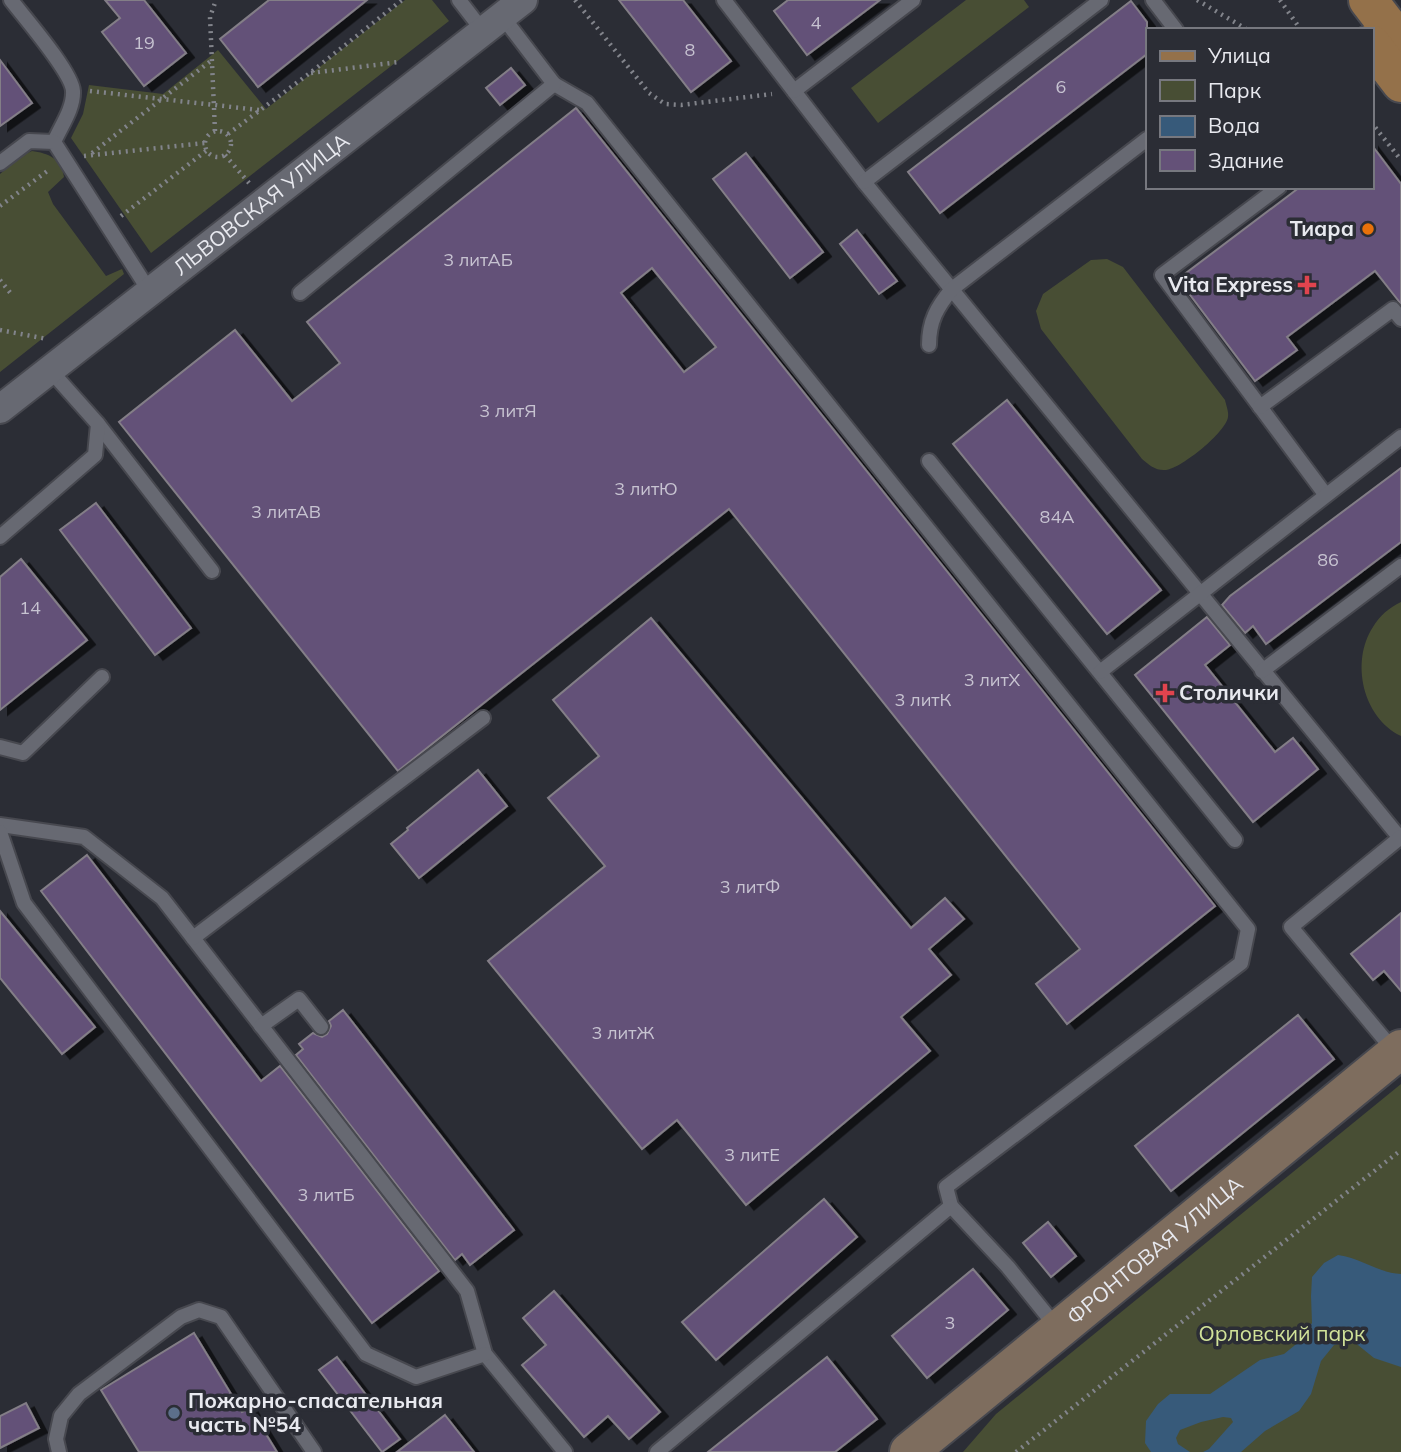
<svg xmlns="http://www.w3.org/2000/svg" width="1401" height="1452" font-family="Mulish,sans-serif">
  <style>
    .green { fill: #484e34 }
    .water { fill: #375a7a }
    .building { fill: #645178; stroke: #837e87; stroke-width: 2; fill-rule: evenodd; filter: url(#shadow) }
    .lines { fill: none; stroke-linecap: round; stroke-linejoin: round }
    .lane-casing { stroke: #47484f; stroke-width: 18 }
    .street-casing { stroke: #47484f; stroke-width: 32 }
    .secondary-casing { stroke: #47484f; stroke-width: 42 }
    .primary-casing { stroke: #47484f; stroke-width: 42 }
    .path { stroke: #82848b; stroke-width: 4.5; stroke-dasharray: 2 5; stroke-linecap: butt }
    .lane { stroke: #676972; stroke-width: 14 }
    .street { stroke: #676972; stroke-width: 28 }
    .secondary { stroke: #7e6d5e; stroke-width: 38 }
    .primary { stroke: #94714a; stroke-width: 38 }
    .food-dot { fill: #e8710a; stroke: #2b2d35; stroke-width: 2.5 }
    .health-dot { fill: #e0444e; stroke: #2b2d35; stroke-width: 2.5 }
    .service-dot { fill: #5c6f8a; stroke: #2b2d35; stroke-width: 2.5 }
    .labels { text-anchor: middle; stroke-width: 7; stroke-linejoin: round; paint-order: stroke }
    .number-label { font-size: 18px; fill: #c7c3d1 }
    .street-label { font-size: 21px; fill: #e8e9ef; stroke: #2b2d35 }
    .poi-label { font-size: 21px; font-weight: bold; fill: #e8e9ef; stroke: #2b2d35; text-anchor: end }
    .park-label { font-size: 21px; fill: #d1e299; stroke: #2b2d35 }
  </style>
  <defs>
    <filter id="shadow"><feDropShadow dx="8" dy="4.5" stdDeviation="0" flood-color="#0009"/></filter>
  </defs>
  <rect width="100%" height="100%" fill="#2b2d35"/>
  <g class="green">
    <path d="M405 0H432L449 21 151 253 71 138 83 114 89 85 163 94 218 50 266 109Z"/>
    <path d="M966 0H1024L1029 7 878 123 851 88Z"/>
    <path d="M32 151C48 153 62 159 64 177L48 192 53 204 106 276 122 269 124 274 0 372V174L23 155Z"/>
    <path d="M1107 259 1123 267 1225 400C1226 405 1229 412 1228 417 1226 432 1182 468 1166 470 1156 471 1149 465 1142 459L1041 329 1036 311 1043 294 1091 260Z"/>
    <path d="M1401 602V736C1363 718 1350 662 1373 627 1380 615 1389 608 1401 602Z"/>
    <path d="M1401 1084V1452H963L996 1414Z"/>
  </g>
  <path class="water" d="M1338 1255C1361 1258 1378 1273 1401 1274V1367L1374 1358 1353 1341 1334 1345 1321 1361 1311 1394 1299 1411 1265 1431 1241 1452H1203L1209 1449 1233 1422 1231 1418 1223 1417 1201 1422 1180 1430 1176 1438 1178 1444 1190 1452H1151L1145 1443 1146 1421 1158 1404 1170 1394H1210L1260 1360 1284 1354 1300 1341 1312 1323 1311 1296 1312 1277 1324 1263Z"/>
  <g class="building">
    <path d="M105 0H144L186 53 144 86 102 32 120 18Z"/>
    <path d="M269 0H367L258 87 220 39Z"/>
    <path d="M619 0H683L731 61 691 92Z"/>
    <path d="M788 0H880L807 55 774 11Z"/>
    <path d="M1131 1 1147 22V54L940 213 908 172Z"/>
    <path d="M0 60 32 103 0 126Z"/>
    <path d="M511 68 525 85 500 105 486 88Z"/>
    <path d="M576 108 1215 906 1067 1024 1036 984 1080 949 729 509 398 771 119 422 235 330 292 401 340 363 307 322ZM652 268 716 347 684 372 621 293Z"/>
    <path d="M1371 144 1401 184V304L1375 271 1287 337 1297 350 1255 381 1178 279 1300 187H1371Z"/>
    <path d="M746 153 823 252 790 278 713 179Z"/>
    <path d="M857 230 897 281 879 294 840 244Z"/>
    <path d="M1007 400 1161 590 1107 634 953 444Z"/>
    <path d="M1401 468V542L1266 644 1253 626 1245 633 1222 605 1230 596Z"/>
    <path d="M96 503 191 628 155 655 60 530Z"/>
    <path d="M21 559 87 640 0 710V577Z"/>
    <path d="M1207 617 1230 645 1205 665 1275 752 1293 738 1318 769 1253 822 1135 675Z"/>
    <path d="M651 618 911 928 945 898 964 919 929 949 951 975 901 1017 930 1051 746 1205 677 1120 642 1149 488 961 605 866 548 798 599 756 553 700Z"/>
    <path d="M478 770 507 806 419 878 391 844 408 830 407 828Z"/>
    <path d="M87 855 261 1081 280 1066 439 1271 372 1323 41 891Z"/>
    <path d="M0 911 95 1027 62 1054 0 978Z"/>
    <path d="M1401 913V991L1384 971 1373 980 1351 954Z"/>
    <path d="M343 1010 514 1230 470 1265 462 1254 455 1260 296 1055 303 1049 299 1044 313 1033 322 1037 327 1034 331 1026 329 1021Z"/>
    <path d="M1298 1015 1334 1059 1171 1191 1135 1146Z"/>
    <path d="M824 1199 857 1237 716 1360 682 1322Z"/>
    <path d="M1048 1222 1076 1256 1051 1277 1023 1243Z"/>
    <path d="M973 1269 1008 1310 927 1378 892 1336Z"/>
    <path d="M554 1291 660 1412 629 1439 608 1416 584 1437 522 1365 546 1345 523 1318Z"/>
    <path d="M194 1333 242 1412 250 1408 277 1452H139L101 1390Z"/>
    <path d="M337 1357 400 1439 382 1452 319 1370Z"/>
    <path d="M827 1357 877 1419 835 1452H708Z"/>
    <path d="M26 1403 39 1428 0 1448V1416Z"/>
    <path d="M445 1415 474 1452H397Z"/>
  </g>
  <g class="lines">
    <g class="lane-casing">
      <g id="lane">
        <path d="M11 0C24 17 72 72 73 91 74 108 61 126 54 142"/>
        <path d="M459 0 483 31"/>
        <path d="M724 0 864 182 1400 838"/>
        <path d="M1153 0 1176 30"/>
        <path d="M554 84 587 103 1248 929 1241 963 946 1187 951 1206"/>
        <path d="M794 91 913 0"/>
        <path d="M0 163 29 141 54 142 150 292"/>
        <path d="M864 182 1101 0"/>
        <path d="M1279 187 1162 275 1325 494"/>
        <path d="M300 293 554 84 502 16"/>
        <path d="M929 345C929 321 937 307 952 289L1147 139"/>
        <path d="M1260 407 1393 309 1401 319"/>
        <path d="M98 424 212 571"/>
        <path d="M929 461 1235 840"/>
        <path d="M0 537 95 455 98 424 50 370"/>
        <path d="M1262 671 1401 566"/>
        <path d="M1100 672 1401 437"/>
        <path d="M0 747 23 753 102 677"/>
        <path d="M0 825 84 837 162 898 467 1291 485 1354 565 1452"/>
        <path d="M0 832 24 903 366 1354 416 1377 485 1354"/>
        <path d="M193 938 483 718"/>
        <path d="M261 1026 299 999 321 1027"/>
        <path d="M1395 1052 1291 927 1401 837"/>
        <path d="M59 1452 56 1439 61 1416 79 1394 181 1317 199 1310 221 1317 314 1452"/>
        <path d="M657 1452 951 1206 1008 1267 1058 1329"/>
      </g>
    </g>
    <g class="street-casing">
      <g id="street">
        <path id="s1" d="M0 409 523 0"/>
      </g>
    </g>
    <g class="secondary-casing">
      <g id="secondary">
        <path id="s2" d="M909 1452 1401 1049"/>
      </g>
    </g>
    <g class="primary-casing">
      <g id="primary">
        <path d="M1368 0 1401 43"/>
        <path d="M1371 44 1401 83"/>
      </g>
    </g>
    <g class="path">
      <path d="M575 0 649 93 665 104 681 105 772 94"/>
      <path d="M1197 0 1248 30"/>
      <path d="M1280 0 1301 30"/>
      <path d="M311 73 399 62"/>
      <path d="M90 91 259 110"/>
      <path d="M1371 122 1401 160"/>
      <circle cx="218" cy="144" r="13"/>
      <path d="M215 131 210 17 216 0"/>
      <path d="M228 134 310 73 402 0"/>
      <path d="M92 153 212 60"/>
      <path d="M225 155 249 183"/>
      <path d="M84 156 205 143"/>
      <path d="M0 206 50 169"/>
      <path d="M121 216 206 151"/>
      <path d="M0 280 12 295"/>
      <path d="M0 330 47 339"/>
      <path d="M1016 1452 1401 1150"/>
    </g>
    <use href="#lane" class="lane"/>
    <use href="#street" class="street"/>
    <use href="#secondary" class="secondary"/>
    <use href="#primary" class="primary"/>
  </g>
  <circle class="food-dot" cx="1368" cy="229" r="7"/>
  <g class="health-dot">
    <path d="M1303.5 274.5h7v7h7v7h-7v7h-7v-7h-7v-7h7z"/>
    <path d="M1161.5 682.5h7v7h7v7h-7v7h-7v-7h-7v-7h7z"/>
  </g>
  <circle class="service-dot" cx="174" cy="1413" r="7"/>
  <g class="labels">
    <g class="number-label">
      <text x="816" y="29">4</text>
      <text x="144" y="49">19</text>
      <text x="690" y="56">8</text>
      <text x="1061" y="93">6</text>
      <text x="478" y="266">3 литАБ</text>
      <text x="508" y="417">3 литЯ</text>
      <text x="646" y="495">3 литЮ</text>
      <text x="286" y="518">3 литАВ</text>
      <text x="1057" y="523">84А</text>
      <text x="1328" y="566">86</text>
      <text x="30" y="614">14</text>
      <text x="992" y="686">3 литХ</text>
      <text x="923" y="706">3 литК</text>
      <text x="750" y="893">3 литФ</text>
      <text x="623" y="1039">3 литЖ</text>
      <text x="752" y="1161">3 литЕ</text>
      <text x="326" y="1201">3 литБ</text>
      <text x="950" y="1329">3</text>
    </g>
    <g class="street-label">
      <text dy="7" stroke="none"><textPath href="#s1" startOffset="332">ЛЬВОВСКАЯ УЛИЦА</textPath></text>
      <text dy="7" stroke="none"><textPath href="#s2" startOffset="318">ФРОНТОВАЯ УЛИЦА</textPath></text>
    </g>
    <g class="poi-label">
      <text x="1354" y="236">Тиара</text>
      <text x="1293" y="292">Vita Express</text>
      <text x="1179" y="700" text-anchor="start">Столички</text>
      <text x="188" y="1408" text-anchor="start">Пожарно-спасательная<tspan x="188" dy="24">часть №54</tspan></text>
    </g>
    <g class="park-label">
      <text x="1282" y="1341">Орловский парк</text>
    </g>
  </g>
  <rect x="1146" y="28" width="228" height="161" fill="#2b2d35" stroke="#77787f" stroke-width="2"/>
  <rect x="1160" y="51" width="35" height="10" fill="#94714a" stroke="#77787f" stroke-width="2"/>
  <text x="1208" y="63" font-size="21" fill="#e8e9ef">Улица</text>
  <rect x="1160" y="80" width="35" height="21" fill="#484e34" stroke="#77787f" stroke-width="2"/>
  <text x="1208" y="98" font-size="21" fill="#e8e9ef">Парк</text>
  <rect x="1160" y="116" width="35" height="21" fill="#375a7a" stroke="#77787f" stroke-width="2"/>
  <text x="1208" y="133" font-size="21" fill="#e8e9ef">Вода</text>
  <rect x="1160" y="150" width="35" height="21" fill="#645178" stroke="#77787f" stroke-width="2"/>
  <text x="1208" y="168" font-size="21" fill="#e8e9ef">Здание</text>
</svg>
